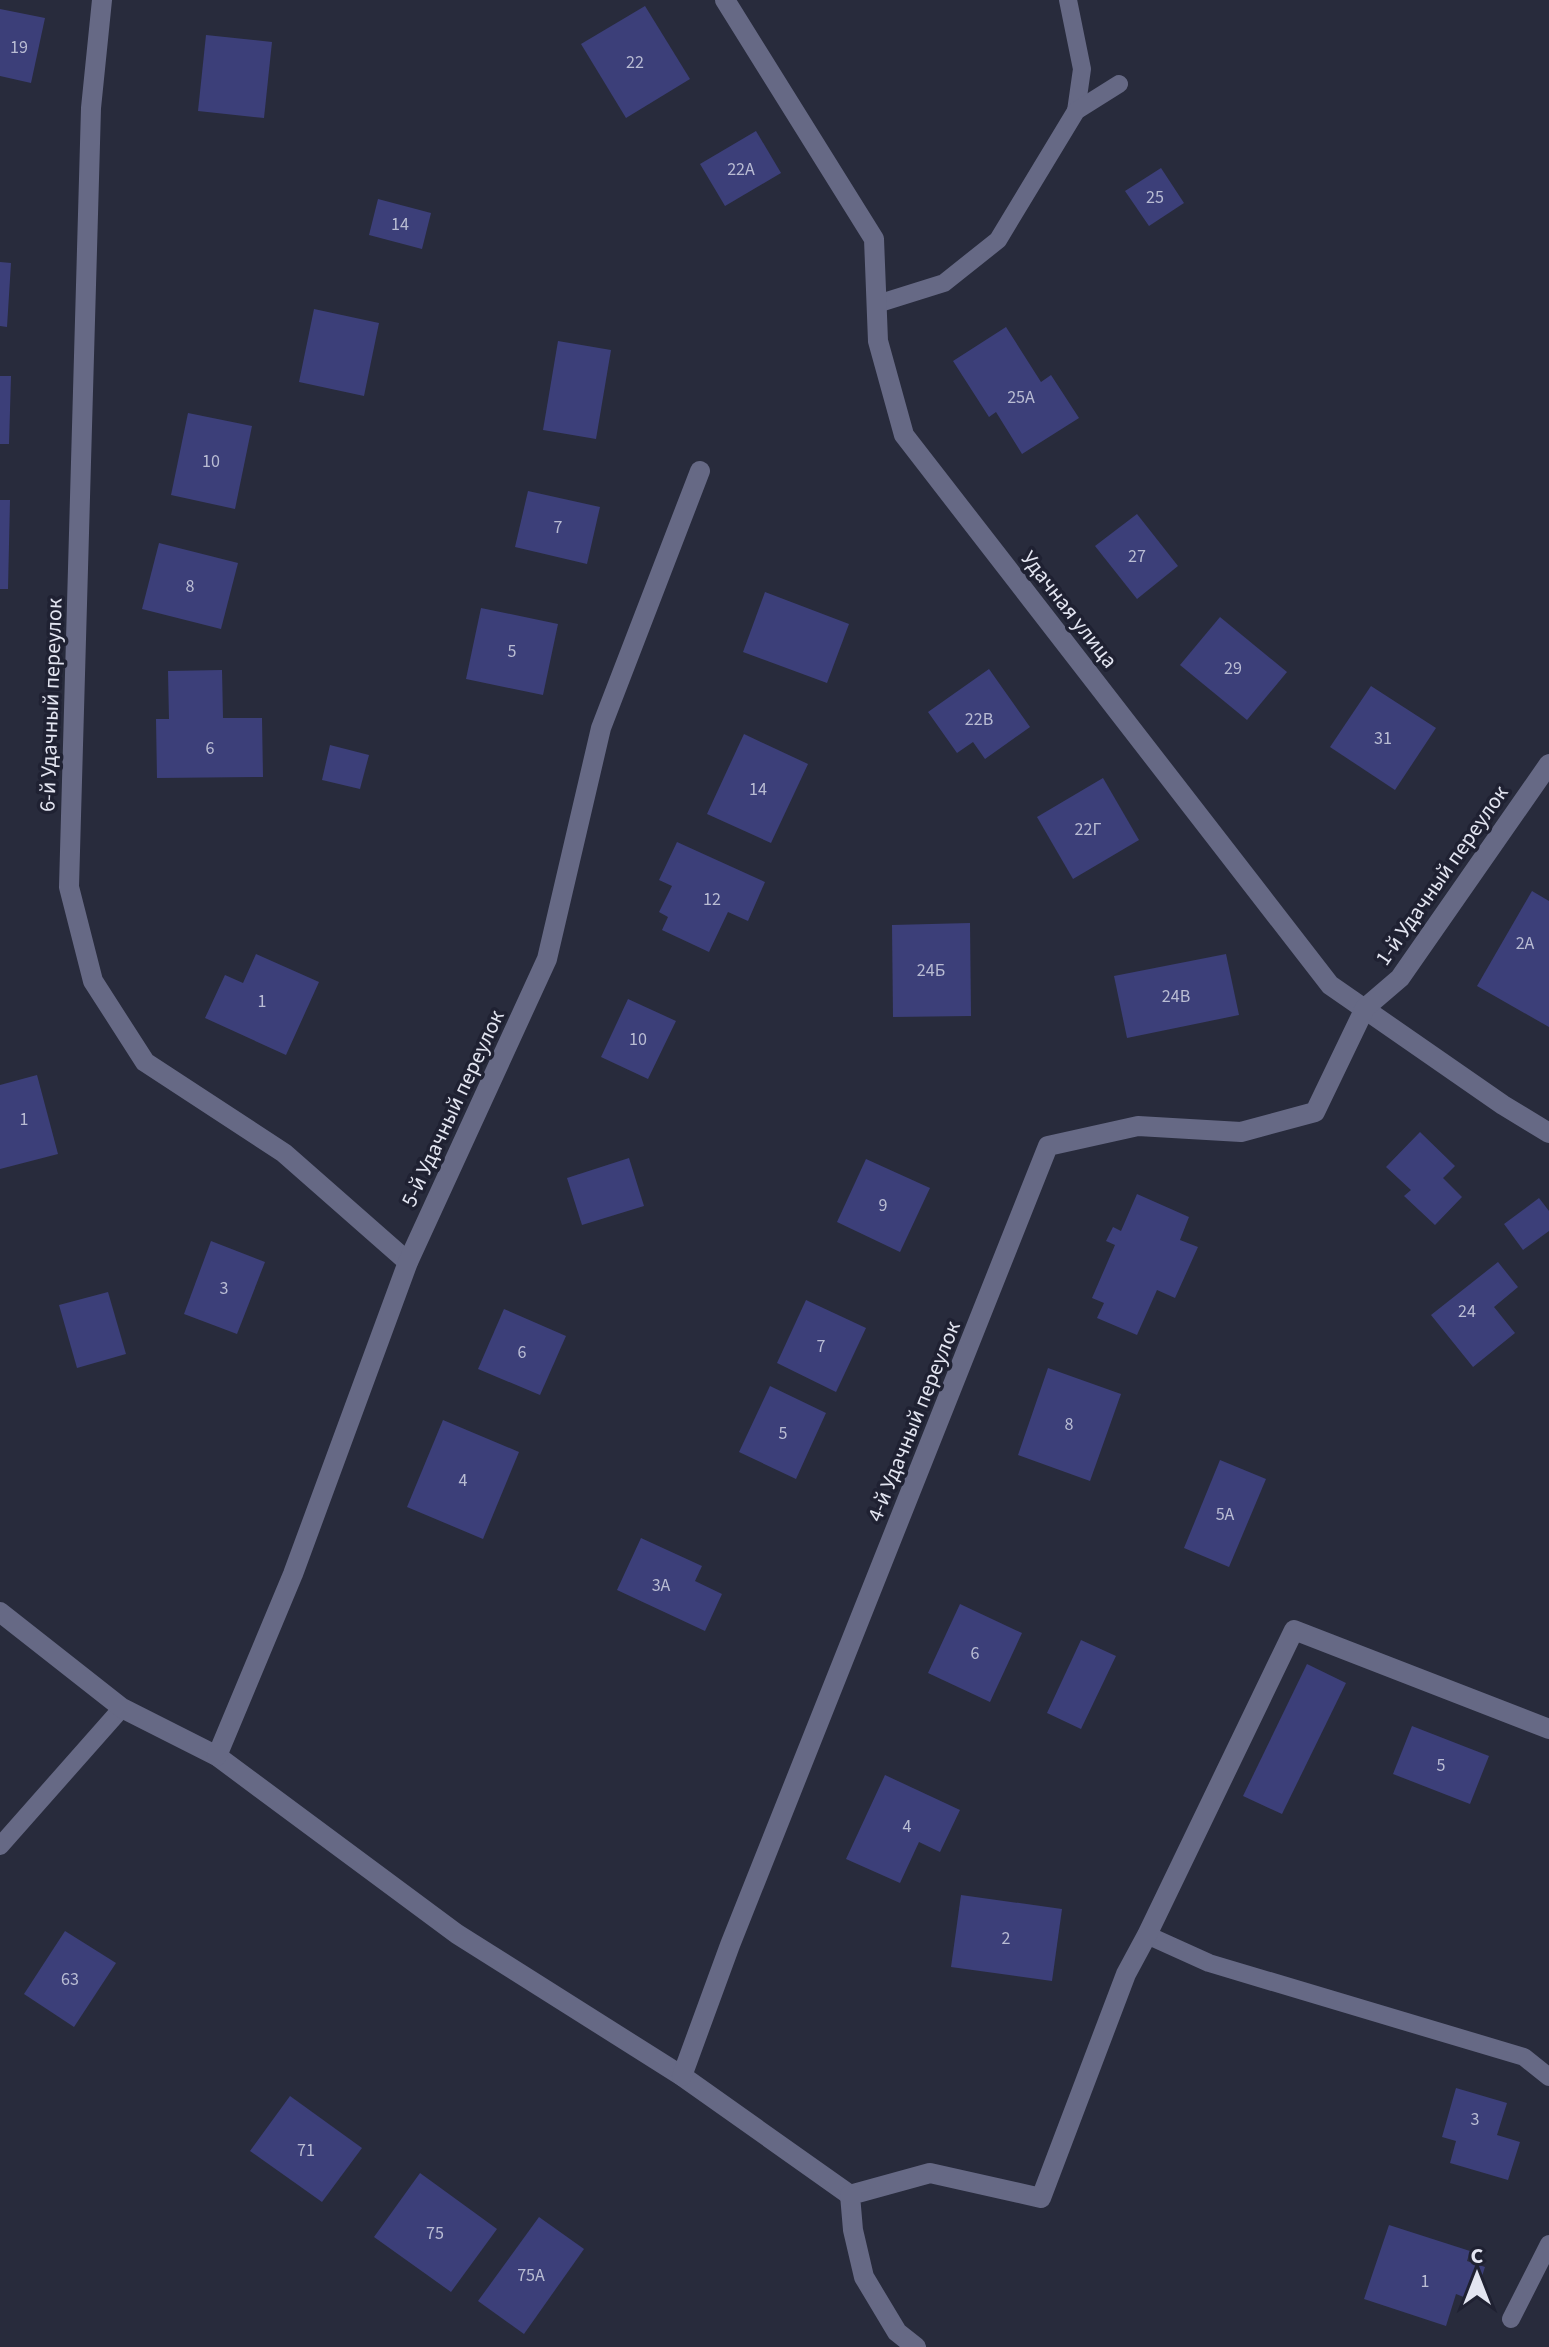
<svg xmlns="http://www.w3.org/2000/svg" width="1549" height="2347" font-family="'Source Sans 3',sans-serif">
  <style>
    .building { fill: #3c3f79 }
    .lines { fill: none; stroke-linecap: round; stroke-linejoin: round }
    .lane { stroke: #666985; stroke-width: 18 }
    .street { stroke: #666985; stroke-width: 20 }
    .labels { text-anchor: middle; stroke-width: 7; stroke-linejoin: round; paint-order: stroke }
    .number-label { font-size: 18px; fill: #b9bcd3 }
    .street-label { font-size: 22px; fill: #e3e5f1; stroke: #1f2132 }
  </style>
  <rect width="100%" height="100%" fill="#282b3c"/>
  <g class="building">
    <path d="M645 6 690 79 626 118 581 44Z"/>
    <path d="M0 9 45 18 31 83 0 76Z"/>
    <path d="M206 35 272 42 264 118 198 111Z"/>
    <path d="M756 131 781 173 725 206 700 164Z"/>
    <path d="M1161 168 1184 203 1149 226 1125 191Z"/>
    <path d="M378 199 431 213 422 249 369 235Z"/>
    <path d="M0 262 11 263 7 327 0 326Z"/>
    <path d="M314 309 379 323 364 396 299 382Z"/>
    <path d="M1006 327 1041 382 1051 375 1079 418 1022 454 996 412 989 417 953 361Z"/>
    <path d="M558 341 611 350 596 439 543 430Z"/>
    <path d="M0 376H11L9 444H0Z"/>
    <path d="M188 413 252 426 235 509 171 495Z"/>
    <path d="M528 491 600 507 587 564 515 547Z"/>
    <path d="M0 500H10L8 589H0Z"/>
    <path d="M1137 514 1178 566 1137 599 1095 546Z"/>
    <path d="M159 543 238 563 221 629 142 609Z"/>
    <path d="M765 592 849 624 827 683 743 652Z"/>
    <path d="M481 608 558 624 543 695 466 679Z"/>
    <path d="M1220 617 1287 672 1247 720 1180 665Z"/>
    <path d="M989 669 1030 727 985 759 973 742 957 753 928 712Z"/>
    <path d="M222 670 223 718H262L263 777 157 778 156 719H169L168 671Z"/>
    <path d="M1371 686 1436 728 1395 790 1330 747Z"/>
    <path d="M744 734 808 764 771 843 707 814Z"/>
    <path d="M330 745 369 755 360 789 322 780Z"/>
    <path d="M1103 778 1139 840 1073 879 1037 817Z"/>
    <path d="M677 842 765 882 748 921 728 912 709 952 662 930 668 917 659 912 672 886 659 880Z"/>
    <path d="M1532 891 1549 901V1027L1477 986Z"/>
    <path d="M970 923 971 1016 893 1017 892 925Z"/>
    <path d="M256 954 319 982 286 1055 205 1018 225 975 243 983Z"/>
    <path d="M1226 954 1239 1015 1127 1038 1114 976Z"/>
    <path d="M628 999 676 1021 648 1079 601 1057Z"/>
    <path d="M37 1075 58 1154 0 1169V1085Z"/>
    <path d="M1420 1132 1455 1166 1443 1178 1462 1197 1435 1225 1404 1196 1411 1190 1386 1167Z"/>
    <path d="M629 1158 644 1206 582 1225 567 1178Z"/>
    <path d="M866 1159 930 1188 900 1252 837 1222Z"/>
    <path d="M1137 1194 1189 1217 1180 1240 1198 1247 1175 1298 1157 1290 1137 1335 1097 1318 1104 1303 1092 1298 1115 1245 1106 1241 1113 1227 1121 1231Z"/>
    <path d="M1539 1198 1549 1211V1231L1523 1250 1504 1224Z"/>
    <path d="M211 1241 265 1262 237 1334 184 1314Z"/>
    <path d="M1498 1262 1518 1287 1494 1307 1515 1333 1473 1367 1431 1315Z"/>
    <path d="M108 1292 126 1354 77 1368 59 1305Z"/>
    <path d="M806 1300 866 1328 836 1392 777 1363Z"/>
    <path d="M504 1309 566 1336 540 1395 478 1369Z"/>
    <path d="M1048 1368 1121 1394 1090 1481 1018 1455Z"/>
    <path d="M770 1386 826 1413 796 1479 739 1452Z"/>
    <path d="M443 1420 519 1452 483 1539 407 1507Z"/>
    <path d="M1220 1460 1266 1479 1229 1567 1184 1548Z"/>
    <path d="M641 1538 702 1566 695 1581 722 1594 705 1631 617 1590Z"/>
    <path d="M960 1604 1022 1633 990 1702 928 1673Z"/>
    <path d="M1081 1640 1116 1656 1081 1729 1047 1713Z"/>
    <path d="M1307 1664 1346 1683 1282 1814 1243 1796Z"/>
    <path d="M1412 1726 1489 1756 1470 1804 1393 1774Z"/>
    <path d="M885 1775 960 1810 940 1852 919 1842 900 1883 846 1859Z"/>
    <path d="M961 1895 1062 1909 1052 1981 951 1967Z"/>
    <path d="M65 1931 116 1963 74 2027 24 1994Z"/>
    <path d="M1456 2088 1507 2103 1497 2135 1520 2142 1508 2180 1450 2163 1456 2141 1442 2137Z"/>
    <path d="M290 2096 362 2148 322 2202 250 2151Z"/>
    <path d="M420 2173 497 2229 451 2292 374 2237Z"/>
    <path d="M539 2217 584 2249 524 2334 478 2301Z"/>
    <path d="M1389 2225 1470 2251 1467 2261 1485 2267 1474 2301 1456 2294 1446 2326 1364 2299Z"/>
  </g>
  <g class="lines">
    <g class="lane">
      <path d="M1068 0 1082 69 1076 111"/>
      <path d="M877 304 944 283 998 240 1076 111 1119 84"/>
      <path d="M0 1846 122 1708"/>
      <path d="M1147 1935 1209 1963 1524 2057 1549 2077"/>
      <path d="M1511 2319 1549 2244"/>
    </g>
    <g class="street">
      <path d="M102 0 91 108 69 887 93 981 145 1062 284 1153 408 1262"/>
      <path d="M725 0 874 239 878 341 904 435 1330 985 1503 1105 1549 1133"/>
      <path d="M0 1612 122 1708 217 1756 457 1934 682 2076 850 2195"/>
      <path d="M217 1756 293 1574 408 1262 547 959 601 728 700 471"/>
      <path d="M682 2076 730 1945 1048 1146 1138 1126 1241 1132 1315 1112 1365 1008 1400 978 1549 764"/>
      <path d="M916 2347 897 2332 864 2277 853 2230 850 2195 930 2173 1041 2198 1126 1974 1147 1935 1294 1630 1549 1729"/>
    </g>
  </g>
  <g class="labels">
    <g class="number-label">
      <text x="19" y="53">19</text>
      <text x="635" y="68">22</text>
      <text x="741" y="175">22А</text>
      <text x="1155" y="203">25</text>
      <text x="400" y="230">14</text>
      <text x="1021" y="403">25А</text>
      <text x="211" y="467">10</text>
      <text x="558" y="533">7</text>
      <text x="1137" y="562">27</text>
      <text x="190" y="592">8</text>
      <text x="512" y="657">5</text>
      <text x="1233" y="674">29</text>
      <text x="979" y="725">22В</text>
      <text x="1383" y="744">31</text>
      <text x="210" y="754">6</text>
      <text x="758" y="795">14</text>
      <text x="1088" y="835">22Г</text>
      <text x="712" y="905">12</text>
      <text x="1525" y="949">2А</text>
      <text x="931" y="976">24Б</text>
      <text x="1176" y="1002">24В</text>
      <text x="262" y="1007">1</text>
      <text x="638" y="1045">10</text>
      <text x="24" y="1125">1</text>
      <text x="883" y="1211">9</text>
      <text x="224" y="1294">3</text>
      <text x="1467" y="1317">24</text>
      <text x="821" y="1352">7</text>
      <text x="522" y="1358">6</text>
      <text x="1069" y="1430">8</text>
      <text x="783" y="1439">5</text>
      <text x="463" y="1486">4</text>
      <text x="1225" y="1520">5А</text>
      <text x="661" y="1591">3А</text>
      <text x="975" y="1659">6</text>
      <text x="1441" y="1771">5</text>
      <text x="907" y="1832">4</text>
      <text x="1006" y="1944">2</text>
      <text x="70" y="1985">63</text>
      <text x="1475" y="2125">3</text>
      <text x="306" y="2156">71</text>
      <text x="435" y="2239">75</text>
      <text x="531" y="2281">75А</text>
      <text x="1425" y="2287">1</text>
    </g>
    <g class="street-label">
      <text transform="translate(1070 609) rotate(52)" y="8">Удачная улица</text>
      <text transform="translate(50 705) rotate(-88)" y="8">6-й Удачный переулок</text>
      <text transform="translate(1441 875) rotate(-55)" y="8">1-й Удачный переулок</text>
      <text transform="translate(452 1108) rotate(-65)" y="8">5-й Удачный переулок</text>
      <text transform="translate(913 1421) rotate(-68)" y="8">4-й Удачный переулок</text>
    </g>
  </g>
  <g transform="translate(1477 2275)" stroke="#1f2132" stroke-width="6" paint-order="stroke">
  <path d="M0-6L14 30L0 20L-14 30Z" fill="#e3e5f1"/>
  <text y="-12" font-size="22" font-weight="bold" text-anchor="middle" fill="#e3e5f1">С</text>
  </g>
</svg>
